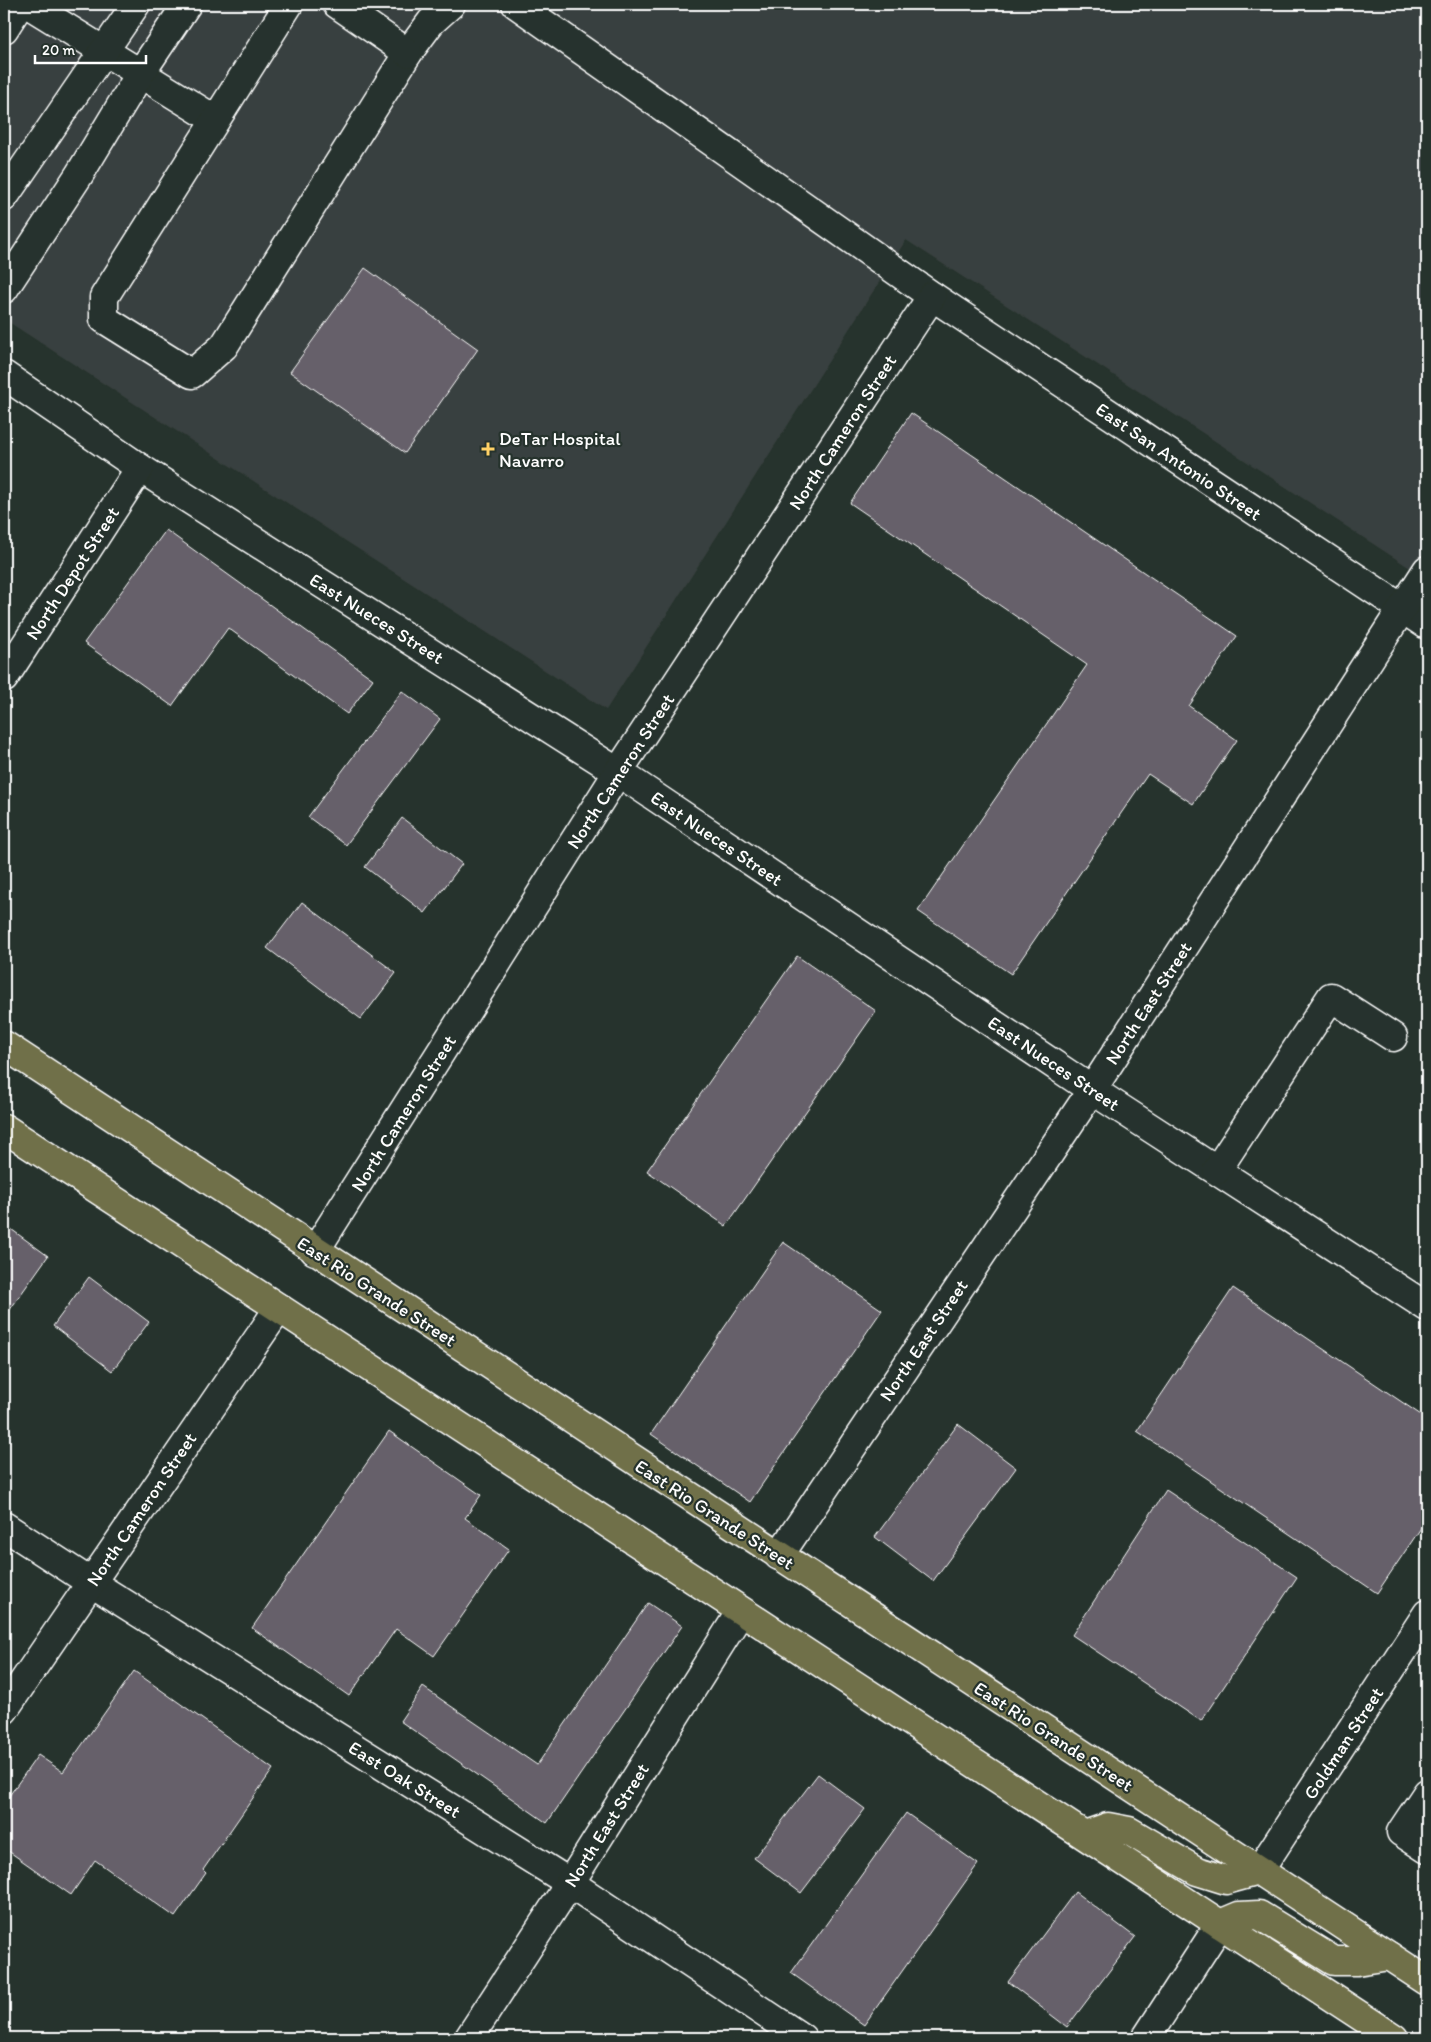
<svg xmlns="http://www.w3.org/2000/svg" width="1431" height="2042" font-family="Itim,sans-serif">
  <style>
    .built { fill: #39403f }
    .building { fill: #66606a; stroke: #fff }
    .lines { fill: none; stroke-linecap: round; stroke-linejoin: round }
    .minor-casing { stroke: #fff; stroke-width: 31 }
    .major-casing { stroke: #fff; stroke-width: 31 }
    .minor { stroke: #26332d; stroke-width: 28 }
    .major { stroke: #70704a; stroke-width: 28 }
    .poi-dot { fill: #ffd166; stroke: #26332d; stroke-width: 2 }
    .labels { text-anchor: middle; stroke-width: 4.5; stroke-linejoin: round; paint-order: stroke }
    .street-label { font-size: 19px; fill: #fff; stroke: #26332d }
    .poi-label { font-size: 19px; fill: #fff; stroke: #26332d; text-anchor: start }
  </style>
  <rect width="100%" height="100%" fill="#26332d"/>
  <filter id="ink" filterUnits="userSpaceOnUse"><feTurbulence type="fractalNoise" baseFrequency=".02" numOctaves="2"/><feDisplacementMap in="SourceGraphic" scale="10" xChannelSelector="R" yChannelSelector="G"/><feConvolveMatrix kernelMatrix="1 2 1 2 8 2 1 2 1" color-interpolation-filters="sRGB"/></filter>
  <g filter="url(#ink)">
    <path class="built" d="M4 4H1427V579L906 240 606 710 4 319Z"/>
    <g class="building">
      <path d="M365 268 478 349 405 453 290 372Z"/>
      <path d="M911 413 1237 636 1189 706 1237 740 1193 804 1148 774 1011 974 918 911 1087 665 850 503Z"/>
      <path d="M166 530 373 679 347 714 228 628 172 706 84 643Z"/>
      <path d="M402 691 440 719 346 845 308 817Z"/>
      <path d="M402 818 462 864 425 913 365 867Z"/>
      <path d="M302 902 396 973 361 1019 267 948Z"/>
      <path d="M797 956 876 1011 726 1226 647 1171Z"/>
      <path d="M4 1224 48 1256 4 1318Z"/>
      <path d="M783 1242 882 1310 750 1502 651 1434Z"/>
      <path d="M89 1277 149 1322 112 1371 53 1326Z"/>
      <path d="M1233 1288 1427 1419V1519L1377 1593 1137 1431Z"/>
      <path d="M958 1424 1016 1468 933 1581 875 1537Z"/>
      <path d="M389 1431 481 1495 465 1518 509 1549 434 1656 396 1629 349 1696 252 1628Z"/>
      <path d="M1166 1490 1297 1577 1201 1721 1072 1635Z"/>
      <path d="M648 1603 682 1626 547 1823 400 1721 423 1687 537 1765Z"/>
      <path d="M134 1671 273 1769 203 1870 206 1873 175 1917 95 1860 71 1895 4 1848V1803L38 1755 63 1772Z"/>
      <path d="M818 1774 865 1809 801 1893 754 1858Z"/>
      <path d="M906 1813 978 1864 864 2025 791 1973Z"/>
      <path d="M1075 1892 1135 1937 1067 2027 1008 1982Z"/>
    </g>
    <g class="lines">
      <g class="minor-casing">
        <g id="minor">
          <path d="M28 4 214 119"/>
          <path d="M289 4 104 297V319L192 374 224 346 408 53 431 22 451 4"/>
          <path d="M337 4 408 53"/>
          <path d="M516 4 932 296 1427 625"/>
          <path d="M4 29 20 4"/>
          <path d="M4 197 136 4"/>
          <path d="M4 289 79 175 140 74 187 4"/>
          <path d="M4 375 140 468 618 772 1092 1090 1427 1307"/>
          <path d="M4 678 140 468"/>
          <path d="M1217 1170 1331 997 1393 1037"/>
          <path d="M315 1251 618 772 932 296"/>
          <path d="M4 1526 90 1582 570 1883 802 2038"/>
          <path d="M779 1556 1092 1090 1427 570"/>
          <path d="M4 1710 279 1308"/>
          <path d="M1427 1793 1401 1832 1427 1849"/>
          <path d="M1259 1871 1427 1614"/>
          <path d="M469 2038 570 1883 741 1611"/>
          <path d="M1146 2038 1220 1924"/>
        </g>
      </g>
      <g class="major-casing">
        <g id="major">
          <path d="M4 1045 1427 1981"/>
          <path d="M4 1128 1394 2038"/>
          <path d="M1085 1835 1108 1827 1129 1831 1197 1871 1226 1880 1259 1871"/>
          <path d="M1220 1924 1239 1916 1259 1915 1334 1961H1357L1389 1956"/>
        </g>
      </g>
      <use href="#minor" class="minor"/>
      <use href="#major" class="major"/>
    </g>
  </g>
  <path class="poi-dot" d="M485.5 441.5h5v5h5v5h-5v5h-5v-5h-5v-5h5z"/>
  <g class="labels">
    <g class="street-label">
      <text transform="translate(842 432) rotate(-57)" y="7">North Cameron Street</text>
      <text transform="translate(1179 461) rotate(34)" y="7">East San Antonio Street</text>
      <text transform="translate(72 573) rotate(-57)" y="7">North Depot Street</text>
      <text transform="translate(377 618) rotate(32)" y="7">East Nueces Street</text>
      <text transform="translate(620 771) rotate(-57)" y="7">North Cameron Street</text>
      <text transform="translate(717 838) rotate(34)" y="7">East Nueces Street</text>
      <text transform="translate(1148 1003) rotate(-57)" y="7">North East Street</text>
      <text transform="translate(1054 1063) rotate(34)" y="7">East Nueces Street</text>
      <text transform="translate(403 1113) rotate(-58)" y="7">North Cameron Street</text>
      <text transform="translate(377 1291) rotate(33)" y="7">East Rio Grande Street</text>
      <text transform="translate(923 1340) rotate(-56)" y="7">North East Street</text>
      <text transform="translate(141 1509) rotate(-56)" y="7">North Cameron Street</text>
      <text transform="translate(715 1514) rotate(33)" y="7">East Rio Grande Street</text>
      <text transform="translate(1054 1736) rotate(33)" y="7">East Rio Grande Street</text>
      <text transform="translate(1343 1743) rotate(-57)" y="7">Goldman Street</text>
      <text transform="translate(405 1779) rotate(32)" y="7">East Oak Street</text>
      <text transform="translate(606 1825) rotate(-58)" y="7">North East Street</text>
    </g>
    <g class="poi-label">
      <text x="499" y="445">DeTar Hospital<tspan x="499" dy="22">Navarro</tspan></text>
    </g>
  </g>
  <rect width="1431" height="2042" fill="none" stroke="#26332d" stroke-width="20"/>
  <rect x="10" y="10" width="1411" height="2022" fill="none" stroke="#fff" stroke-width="2" filter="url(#ink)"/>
  <path d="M35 55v8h111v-8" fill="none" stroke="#ffffff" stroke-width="2.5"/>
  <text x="42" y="55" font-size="15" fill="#ffffff" stroke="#26332d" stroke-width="4" paint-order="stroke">20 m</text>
</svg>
